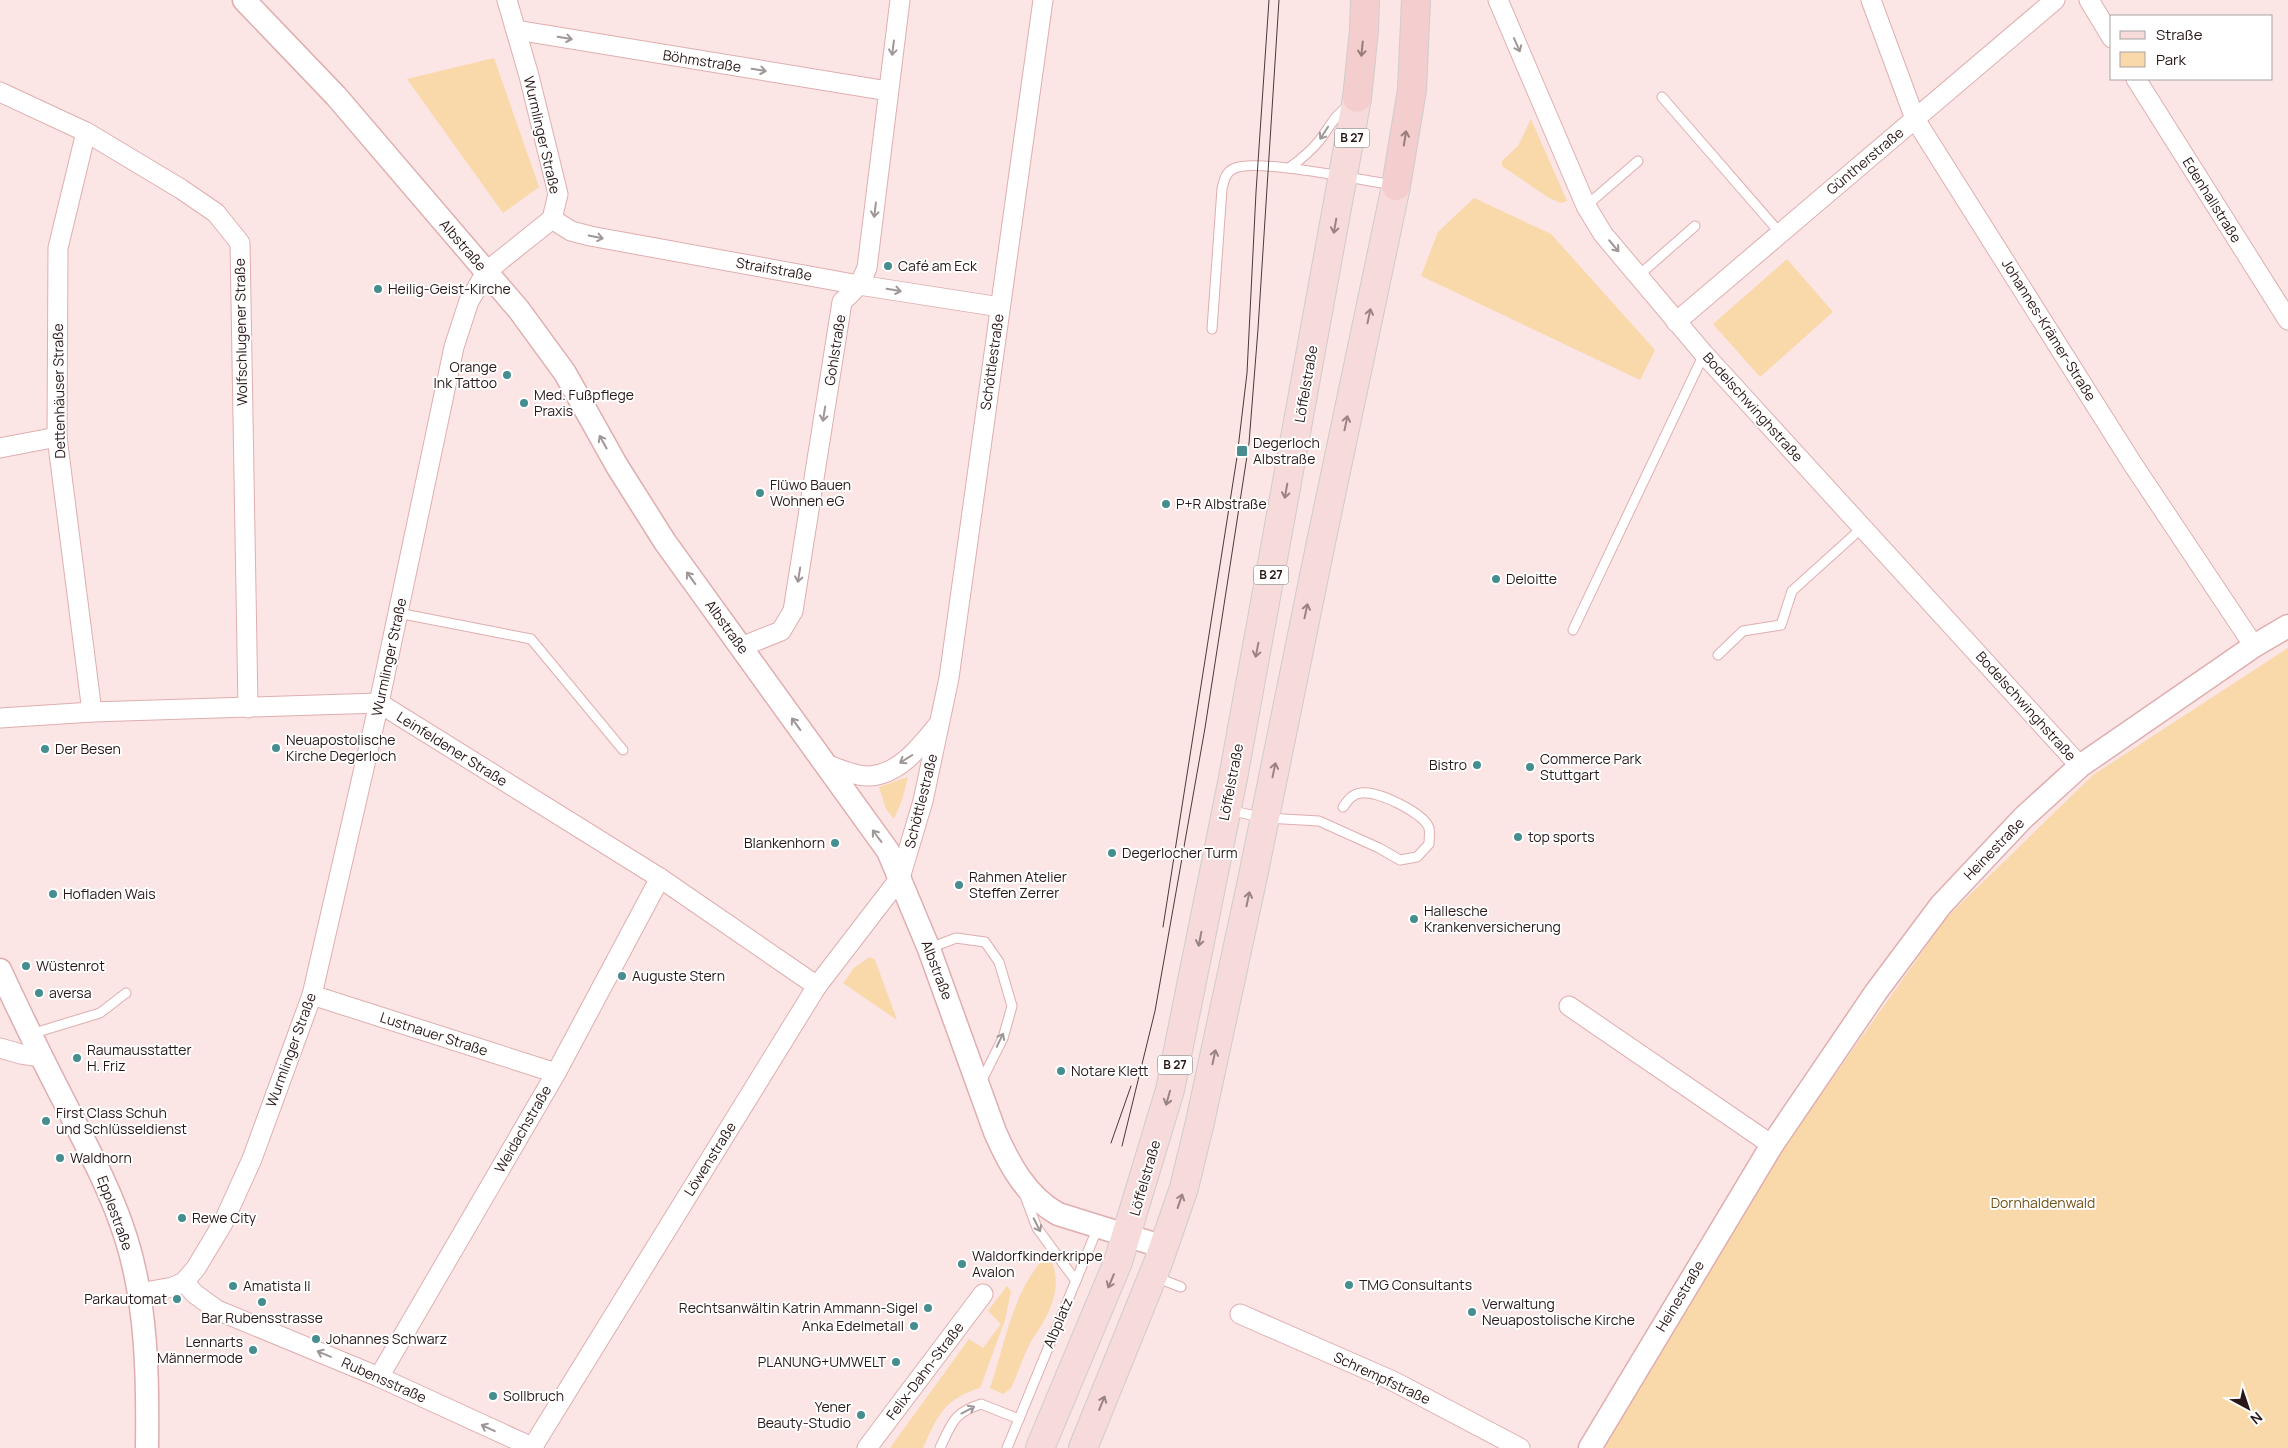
<svg xmlns="http://www.w3.org/2000/svg" width="2288" height="1448" font-family="Manrope,sans-serif">
  <style>
    .green { fill: #f9d8a9 }
    .lines { fill: none; stroke-linecap: round; stroke-linejoin: round }
    .service-casing { stroke: #e0aeaf; stroke-width: 11 }
    .minor-casing { stroke: #e0aeaf; stroke-width: 21 }
    .tertiary-casing { stroke: #e0aeaf; stroke-width: 25 }
    .primary-casing { stroke: #d0cccc; stroke-width: 30 }
    .trunk-casing { stroke: #d0cccc; stroke-width: 30 }
    .service { stroke: #fff; stroke-width: 9 }
    .minor { stroke: #fff; stroke-width: 19 }
    .tertiary { stroke: #fff; stroke-width: 22 }
    .primary { stroke: #f7dada; stroke-width: 28 }
    .trunk { stroke: #f4cece; stroke-width: 28 }
    .tram { stroke: #4b3939; stroke-width: 1 }
    .oneway { stroke: #9f9797 }
    .oneway2 { stroke: #997c7c }
    .oneway3 { stroke: #9b8383 }
    .poi-dot { fill: #458d8f; stroke: #fff; stroke-width: 2 }
    .labels { text-anchor: middle; stroke-width: 4; stroke-linejoin: round; paint-order: stroke }
    .shield { fill: #fff; stroke: #6a5d5d; stroke-width: 1 }
    .shield-label { font-size: 12px; font-weight: bold; fill: #2a1818 }
    .street-label { font-size: 14px; fill: #2a1818; stroke: #fff }
    .poi-label { font-size: 14px; fill: #2a1818; stroke: #fff; text-anchor: start }
    .park-label { font-size: 14px; fill: #715016; stroke: #fff }
  </style>
  <rect width="100%" height="100%" fill="#fbe5e5"/>
  <g class="green">
    <path d="M494 58 539 187 503 213 407 79Z"/>
    <path d="M1531 119 1567 201 1561 203 1549 198 1502 166V161L1518 146Z"/>
    <path d="M1474 198 1551 234 1655 350 1640 380 1421 276 1438 232Z"/>
    <path d="M1787 259 1833 312 1760 377 1713 324Z"/>
    <path d="M2288 648V1448H1602L1624 1414 1788 1141 1947 917 2093 775Z"/>
    <path d="M908 777 902 800 894 819 886 809 879 787Z"/>
    <path d="M870 957 875 960 897 1020 843 983 855 967Z"/>
    <path d="M1048 1254C1065 1283 1051 1312 1035 1335 1026 1347 1018 1374 1011 1388L1003 1394 990 1388C1006 1342 1012 1290 1048 1254Z"/>
    <path d="M1007 1286 1011 1292 1005 1320 980 1388C944 1399 938 1415 923 1448H890L969 1339 983 1348 1001 1324 988 1311Z"/>
  </g>
  <g class="lines">
    <g class="service-casing">
      <g id="service">
        <path d="M1662 97 1780 233"/>
        <path d="M1289 168C1300 160 1310 152 1319 141 1331 126 1332 118 1349 105"/>
        <path d="M1586 206 1638 161"/>
        <path d="M1638 276 1695 226"/>
        <path d="M1212 329 1222 189C1224 181 1225 173 1233 169 1253 157 1365 181 1394 185"/>
        <path d="M398 613 531 639 623 750"/>
        <path d="M1573 630 1704 354"/>
        <path d="M1718 655 1743 631 1781 625 1792 591 1863 527"/>
        <path d="M1229 810 1264 818 1319 821 1379 848 1400 860 1417 857 1429 844C1429 839 1430 833 1429 828 1424 813 1377 790 1361 793 1352 794 1348 800 1343 807"/>
        <path d="M930 948 956 938 985 942 999 962 1012 1006 1003 1038 981 1082"/>
        <path d="M31 1034 100 1013 126 993"/>
        <path d="M1025 1196 1037 1228 1076 1281"/>
        <path d="M1155 1277 1181 1287"/>
        <path d="M940 1448C952 1423 953 1413 981 1404L1019 1419"/>
        <path d="M1007 1448 1098 1227"/>
      </g>
    </g>
    <g class="minor-casing">
      <g id="minor">
        <path d="M1498 0 1586 206 1603 234 1704 354 2080 766"/>
        <path d="M1871 0 1915 119 2132 463 2254 646"/>
        <path d="M2089 0 2112 38"/>
        <path d="M516 30 888 91"/>
        <path d="M2136 79 2288 320"/>
        <path d="M0 92 86 132 181 189 216 213 240 243 248 708"/>
        <path d="M86 132 58 248 57 437 92 712"/>
        <path d="M552 219 571 231 590 236 859 285 1000 307"/>
        <path d="M1676 322 2055 0"/>
        <path d="M0 448 57 437"/>
        <path d="M741 647 781 631 793 611 842 302 859 285 867 268 900 0"/>
        <path d="M0 718 92 712 379 703 660 878 817 986"/>
        <path d="M825 764C838 768 856 777 870 776 899 774 920 747 937 726"/>
        <path d="M312 995 556 1073"/>
        <path d="M1569 1006 1772 1145"/>
        <path d="M0 1048 21 1054 41 1057"/>
        <path d="M184 1282 195 1294 217 1310 379 1377 534 1448"/>
        <path d="M139 1293 173 1287 184 1282 196 1268 223 1223 252 1159 312 995 379 703 454 347 469 301 487 271 552 219 558 194 529 76 507 0"/>
        <path d="M1240 1314 1393 1381 1520 1448"/>
        <path d="M379 1377 556 1073 660 878"/>
        <path d="M532 1448 817 986 900 878 923 801 949 678 1043 0"/>
        <path d="M867 1448 983 1294"/>
      </g>
    </g>
    <g class="tertiary-casing">
      <g id="tertiary">
        <path d="M244 0 336 96 519 310 565 373 617 466 665 542 888 851 929 949 995 1132C1009 1164 1026 1196 1058 1214L1164 1247"/>
        <path d="M0 970C21 1015 42 1059 65 1103 87 1147 111 1190 126 1238 147 1304 148 1379 147 1448"/>
        <path d="M1590 1448 1772 1145 1876 992 1941 905 2023 818 2080 766 2254 646 2288 626"/>
      </g>
    </g>
    <g class="primary-casing">
      <g id="primary">
        <path d="M1040 1448 1118 1262 1170 1090 1233 778 1357 98"/>
        <path d="M1083 1448 1158 1263 1184 1188 1200 1122 1253 876 1320 547 1396 186"/>
      </g>
    </g>
    <g class="trunk-casing">
      <g id="trunk">
        <path d="M1357 98 1364 30 1365 0"/>
        <path d="M1396 186 1412 90 1416 0"/>
      </g>
    </g>
    <use href="#service" class="service"/>
    <use href="#minor" class="minor"/>
    <use href="#tertiary" class="tertiary"/>
    <use href="#primary" class="primary"/>
    <use href="#trunk" class="trunk"/>
    <g class="tram">
      <path d="M1163 927 1237 457 1247 373 1256 192 1269 0"/>
      <path d="M1111 1143 1131 1086"/>
      <path d="M1122 1146 1155 1011 1205 728 1249 443 1258 329 1279 0"/>
    </g>
  </g>
  <defs><path id="oneway-shaft" d="M-6 0H5M1.5-3L5.5 0L1.5 3" fill="none" stroke-width="1.6" stroke-linecap="round" stroke-linejoin="round" transform="scale(1.25)"/></defs>
  <g class="oneway">
    <use href="#oneway-shaft" transform="translate(565 38) rotate(9)"/>
    <use href="#oneway-shaft" transform="translate(1517 45) rotate(66)"/>
    <use href="#oneway-shaft" transform="translate(893 48) rotate(97)"/>
    <use href="#oneway-shaft" transform="translate(759 70) rotate(9)"/>
    <use href="#oneway-shaft" transform="translate(1324 133) rotate(123)"/>
    <use href="#oneway-shaft" transform="translate(875 210) rotate(97)"/>
    <use href="#oneway-shaft" transform="translate(596 237) rotate(11)"/>
    <use href="#oneway-shaft" transform="translate(1614 246) rotate(50)"/>
    <use href="#oneway-shaft" transform="translate(894 290) rotate(9)"/>
    <use href="#oneway-shaft" transform="translate(824 414) rotate(99)"/>
    <use href="#oneway-shaft" transform="translate(603 442) rotate(-119)"/>
    <use href="#oneway-shaft" transform="translate(799 575) rotate(99)"/>
    <use href="#oneway-shaft" transform="translate(691 578) rotate(-126)"/>
    <use href="#oneway-shaft" transform="translate(796 724) rotate(-126)"/>
    <use href="#oneway-shaft" transform="translate(906 759) rotate(148)"/>
    <use href="#oneway-shaft" transform="translate(877 836) rotate(-127)"/>
    <use href="#oneway-shaft" transform="translate(1000 1040) rotate(-64)"/>
    <use href="#oneway-shaft" transform="translate(1037 1225) rotate(63)"/>
    <use href="#oneway-shaft" transform="translate(324 1354) rotate(-157)"/>
    <use href="#oneway-shaft" transform="translate(968 1410) rotate(-28)"/>
    <use href="#oneway-shaft" transform="translate(488 1428) rotate(-155)"/>
  </g>
  <g class="oneway2">
    <use href="#oneway-shaft" transform="translate(1362 49) rotate(96)"/>
    <use href="#oneway-shaft" transform="translate(1405 138) rotate(-81)"/>
  </g>
  <g class="oneway3">
    <use href="#oneway-shaft" transform="translate(1335 226) rotate(100)"/>
    <use href="#oneway-shaft" transform="translate(1369 316) rotate(-78)"/>
    <use href="#oneway-shaft" transform="translate(1346 423) rotate(-78)"/>
    <use href="#oneway-shaft" transform="translate(1286 491) rotate(100)"/>
    <use href="#oneway-shaft" transform="translate(1306 611) rotate(-78)"/>
    <use href="#oneway-shaft" transform="translate(1257 650) rotate(101)"/>
    <use href="#oneway-shaft" transform="translate(1274 770) rotate(-78)"/>
    <use href="#oneway-shaft" transform="translate(1248 899) rotate(-78)"/>
    <use href="#oneway-shaft" transform="translate(1200 939) rotate(101)"/>
    <use href="#oneway-shaft" transform="translate(1214 1057) rotate(-78)"/>
    <use href="#oneway-shaft" transform="translate(1168 1098) rotate(106)"/>
    <use href="#oneway-shaft" transform="translate(1180 1201) rotate(-71)"/>
    <use href="#oneway-shaft" transform="translate(1111 1281) rotate(113)"/>
    <use href="#oneway-shaft" transform="translate(1102 1403) rotate(-68)"/>
  </g>
  <g class="poi-dot">
    <circle cx="888" cy="266" r="5"/>
    <circle cx="378" cy="289" r="5"/>
    <circle cx="507" cy="375" r="5"/>
    <circle cx="524" cy="403" r="5"/>
    <rect x="1236" y="445" width="12" height="12" rx="2.5"/>
    <circle cx="760" cy="493" r="5"/>
    <circle cx="1166" cy="504" r="5"/>
    <circle cx="1496" cy="579" r="5"/>
    <circle cx="276" cy="748" r="5"/>
    <circle cx="45" cy="749" r="5"/>
    <circle cx="1477" cy="765" r="5"/>
    <circle cx="1530" cy="767" r="5"/>
    <circle cx="1518" cy="837" r="5"/>
    <circle cx="835" cy="843" r="5"/>
    <circle cx="1112" cy="853" r="5"/>
    <circle cx="959" cy="885" r="5"/>
    <circle cx="53" cy="894" r="5"/>
    <circle cx="1414" cy="919" r="5"/>
    <circle cx="26" cy="966" r="5"/>
    <circle cx="622" cy="976" r="5"/>
    <circle cx="39" cy="993" r="5"/>
    <circle cx="77" cy="1058" r="5"/>
    <circle cx="1061" cy="1071" r="5"/>
    <circle cx="46" cy="1121" r="5"/>
    <circle cx="60" cy="1158" r="5"/>
    <circle cx="182" cy="1218" r="5"/>
    <circle cx="962" cy="1264" r="5"/>
    <circle cx="1349" cy="1285" r="5"/>
    <circle cx="233" cy="1286" r="5"/>
    <circle cx="177" cy="1299" r="5"/>
    <circle cx="262" cy="1302" r="5"/>
    <circle cx="928" cy="1308" r="5"/>
    <circle cx="1472" cy="1312" r="5"/>
    <circle cx="914" cy="1326" r="5"/>
    <circle cx="316" cy="1339" r="5"/>
    <circle cx="253" cy="1350" r="5"/>
    <circle cx="896" cy="1362" r="5"/>
    <circle cx="493" cy="1396" r="5"/>
    <circle cx="861" cy="1415" r="5"/>
  </g>
  <g class="labels">
    <g class="shield">
      <rect x="1334.5" y="128.5" width="35" height="19" rx="4"/>
      <rect x="1253.5" y="565.5" width="35" height="19" rx="4"/>
      <rect x="1157.5" y="1055.5" width="35" height="19" rx="4"/>
    </g>
    <g class="shield-label">
      <text x="1352" y="142">B 27</text>
      <text x="1271" y="579">B 27</text>
      <text x="1175" y="1069">B 27</text>
    </g>
    <g class="street-label">
      <text transform="translate(702 61) rotate(9)" y="5">Böhmstraße</text>
      <text transform="translate(542 135) rotate(77)" y="5">Wurmlinger Straße</text>
      <text transform="translate(1865 161) rotate(-40)" y="5">Güntherstraße</text>
      <text transform="translate(2212 200) rotate(58)" y="5">Edenhallstraße</text>
      <text transform="translate(463 245) rotate(49)" y="5">Albstraße</text>
      <text transform="translate(774 269) rotate(10)" y="5">Straifstraße</text>
      <text transform="translate(2049 330) rotate(58)" y="5">Johannes-Krämer-Straße</text>
      <text transform="translate(241 332) rotate(-91)" y="5">Wolfschlugener Straße</text>
      <text transform="translate(835 350) rotate(-81)" y="5">Gohlstraße</text>
      <text transform="translate(992 362) rotate(-82)" y="5">Schöttlestraße</text>
      <text transform="translate(1306 384) rotate(-80)" y="5">Löffelstraße</text>
      <text transform="translate(59 391) rotate(-91)" y="5">Dettenhäuser Straße</text>
      <text transform="translate(1753 407) rotate(48)" y="5">Bodelschwinghstraße</text>
      <text transform="translate(727 627) rotate(54)" y="5">Albstraße</text>
      <text transform="translate(389 657) rotate(-78)" y="5">Wurmlinger Straße</text>
      <text transform="translate(2026 706) rotate(48)" y="5">Bodelschwinghstraße</text>
      <text transform="translate(452 749) rotate(32)" y="5">Leinfeldener Straße</text>
      <text transform="translate(1231 782) rotate(-79)" y="5">Löffelstraße</text>
      <text transform="translate(921 801) rotate(-76)" y="5">Schöttlestraße</text>
      <text transform="translate(1994 849) rotate(-46)" y="5">Heinestraße</text>
      <text transform="translate(937 970) rotate(69)" y="5">Albstraße</text>
      <text transform="translate(434 1034) rotate(18)" y="5">Lustnauer Straße</text>
      <text transform="translate(291 1050) rotate(-70)" y="5">Wurmlinger Straße</text>
      <text transform="translate(523 1129) rotate(-60)" y="5">Weidachstraße</text>
      <text transform="translate(710 1159) rotate(-58)" y="5">Löwenstraße</text>
      <text transform="translate(1145 1178) rotate(-74)" y="5">Löffelstraße</text>
      <text transform="translate(115 1213) rotate(70)" y="5">Epplestraße</text>
      <text transform="translate(1680 1296) rotate(-59)" y="5">Heinestraße</text>
      <text transform="translate(1058 1323) rotate(-67)" y="5">Albplatz</text>
      <text transform="translate(925 1371) rotate(-53)" y="5">Felix-Dahn-Straße</text>
      <text transform="translate(1382 1378) rotate(25)" y="5">Schrempfstraße</text>
      <text transform="translate(384 1380) rotate(24)" y="5">Rubensstraße</text>
    </g>
    <g class="poi-label">
      <text x="898" y="271">Café am Eck</text>
      <text x="388" y="294">Heilig-Geist-Kirche</text>
      <text x="497" y="372" text-anchor="end">Orange<tspan x="497" dy="16">Ink Tattoo</tspan></text>
      <text x="534" y="400">Med. Fußpflege<tspan x="534" dy="16">Praxis</tspan></text>
      <text x="1253" y="448">Degerloch<tspan x="1253" dy="16">Albstraße</tspan></text>
      <text x="770" y="490">Flüwo Bauen<tspan x="770" dy="16">Wohnen eG</tspan></text>
      <text x="1176" y="509">P+R Albstraße</text>
      <text x="1506" y="584">Deloitte</text>
      <text x="286" y="745">Neuapostolische<tspan x="286" dy="16">Kirche Degerloch</tspan></text>
      <text x="55" y="754">Der Besen</text>
      <text x="1540" y="764">Commerce Park<tspan x="1540" dy="16">Stuttgart</tspan></text>
      <text x="1467" y="770" text-anchor="end">Bistro</text>
      <text x="1528" y="842">top sports</text>
      <text x="825" y="848" text-anchor="end">Blankenhorn</text>
      <text x="1122" y="858">Degerlocher Turm</text>
      <text x="969" y="882">Rahmen Atelier<tspan x="969" dy="16">Steffen Zerrer</tspan></text>
      <text x="63" y="899">Hofladen Wais</text>
      <text x="1424" y="916">Hallesche<tspan x="1424" dy="16">Krankenversicherung</tspan></text>
      <text x="36" y="971">Wüstenrot</text>
      <text x="632" y="981">Auguste Stern</text>
      <text x="49" y="998">aversa</text>
      <text x="87" y="1055">Raumausstatter<tspan x="87" dy="16">H. Friz</tspan></text>
      <text x="1071" y="1076">Notare Klett</text>
      <text x="56" y="1118">First Class Schuh<tspan x="56" dy="16">und Schlüsseldienst</tspan></text>
      <text x="70" y="1163">Waldhorn</text>
      <text x="192" y="1223">Rewe City</text>
      <text x="972" y="1261">Waldorfkinderkrippe<tspan x="972" dy="16">Avalon</tspan></text>
      <text x="1359" y="1290">TMG Consultants</text>
      <text x="243" y="1291">Amatista II</text>
      <text x="167" y="1304" text-anchor="end">Parkautomat</text>
      <text x="1482" y="1309">Verwaltung<tspan x="1482" dy="16">Neuapostolische Kirche</tspan></text>
      <text x="918" y="1313" text-anchor="end">Rechtsanwältin Katrin Ammann-Sigel</text>
      <text x="262" y="1323" text-anchor="middle">Bar Rubensstrasse</text>
      <text x="904" y="1331" text-anchor="end">Anka Edelmetall</text>
      <text x="326" y="1344">Johannes Schwarz</text>
      <text x="243" y="1347" text-anchor="end">Lennarts<tspan x="243" dy="16">Männermode</tspan></text>
      <text x="886" y="1367" text-anchor="end">PLANUNG+UMWELT</text>
      <text x="503" y="1401">Sollbruch</text>
      <text x="851" y="1412" text-anchor="end">Yener<tspan x="851" dy="16">Beauty-Studio</tspan></text>
    </g>
    <g class="park-label">
      <text x="2043" y="1208">Dornhaldenwald</text>
    </g>
  </g>
  <rect x="2110" y="15" width="162" height="65" fill="#ffffff" stroke="#aaa3a3"/>
  <rect x="2120" y="31" width="25" height="8" fill="#f7dada" stroke="#aaa3a3"/>
  <text x="2156" y="40" font-size="15" fill="#2a1818">Straße</text>
  <rect x="2120" y="52" width="25" height="15" fill="#f9d8a9" stroke="#aaa3a3"/>
  <text x="2156" y="65" font-size="15" fill="#2a1818">Park</text>
  <g transform="translate(2248 1408) rotate(140)" stroke="#ffffff" stroke-width="4" paint-order="stroke">
  <path d="M0-4L9 19L0 12L-9 19Z" fill="#2a1818"/>
  <text y="-8" font-size="14" font-weight="bold" text-anchor="middle" fill="#2a1818">N</text>
  </g>
</svg>
